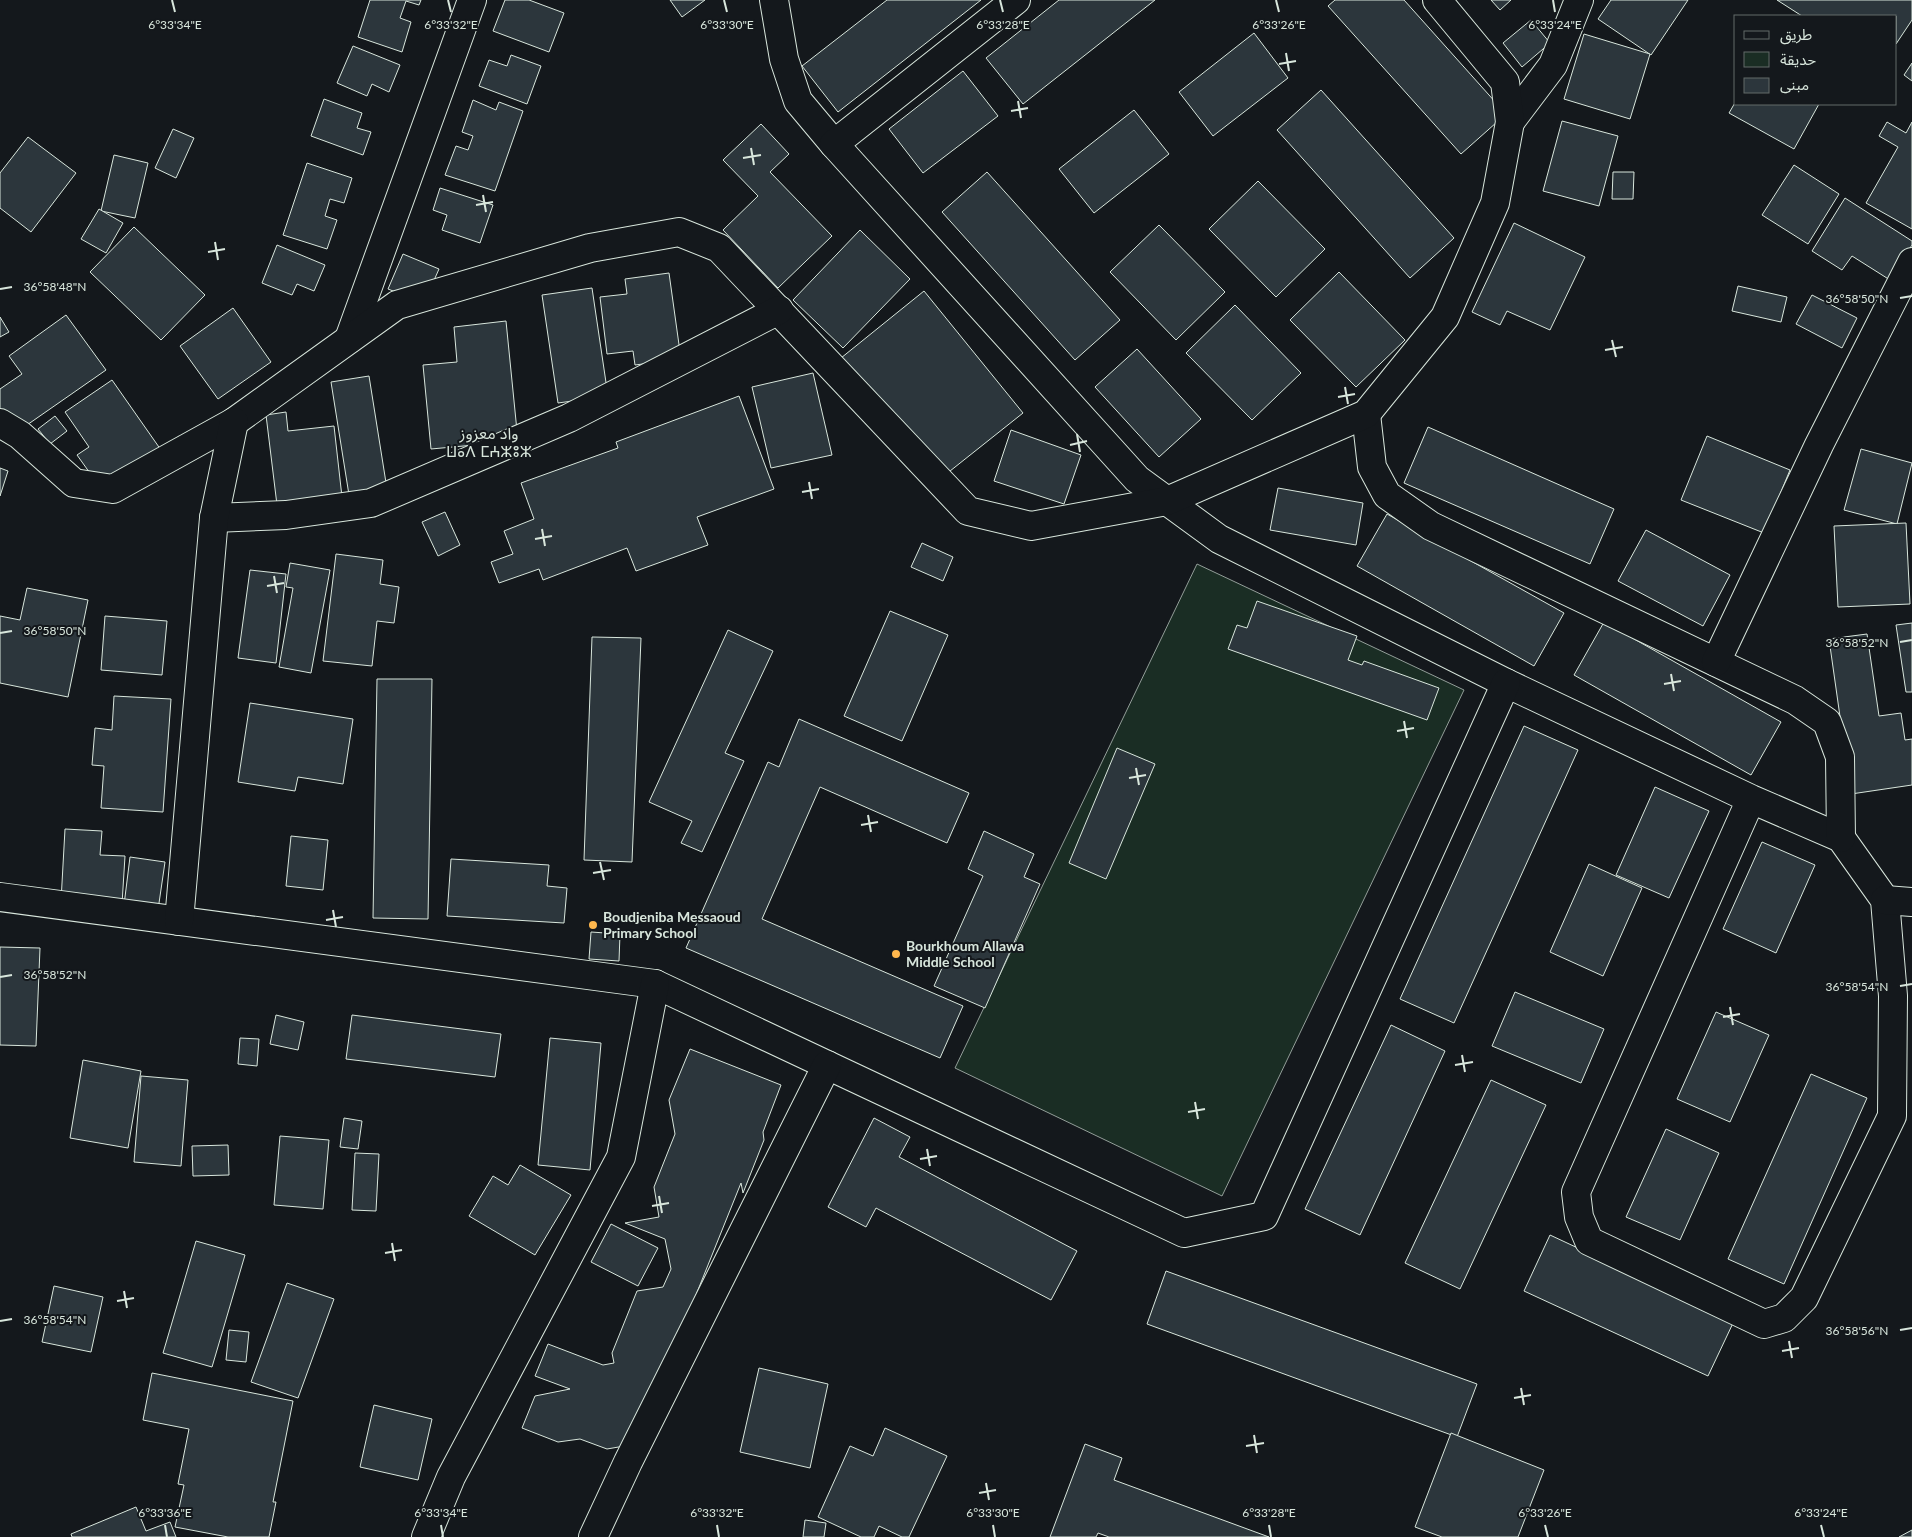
<svg xmlns="http://www.w3.org/2000/svg" width="1912" height="1537" font-family="Lato,'Noto Sans Arabic','Noto Sans Tifinagh',sans-serif">
  <style>
    .green { fill: #1a2d24; stroke: #939e99 }
    .building { fill: #2c363c; stroke: #d8e6dc }
    .lines { fill: none; stroke-linecap: round; stroke-linejoin: round }
    .street-casing { stroke: #d8e6dc; stroke-width: 30 }
    .street { stroke: #14181c; stroke-width: 28 }
    .ticks { fill: none; stroke: #d8e6dc; stroke-width: 2 }
    .poi-dot { fill: #ffb74d; stroke: #14181c; stroke-width: 2 }
    .labels { text-anchor: middle; stroke-width: 4; stroke-linejoin: round; paint-order: stroke }
    .poi-label { font-size: 14px; font-weight: bold; fill: #d8e6dc; stroke: #14181c; text-anchor: start }
    .quarter-label { font-size: 16px; fill: #d8e6dc; stroke: #14181c }
    .ticks-label { font-size: 12px; text-anchor: middle; fill: #d8e6dc; stroke: #14181c; stroke-width: 4; stroke-linejoin: round; paint-order: stroke }
  </style>
  <rect width="100%" height="100%" fill="#14181c"/>
  <path class="green" d="M1197 564 1464 690 1222 1196 955 1068Z"/>
  <g class="building">
    <path d="M370 0H421L419 5 406 1 400 18 411 22 402 52 358 37Z"/>
    <path d="M505 0H529L564 13 549 52 493 31Z"/>
    <path d="M670 0H705L682 17Z"/>
    <path d="M887 0H981L838 112 802 66Z"/>
    <path d="M1059 0H1155L1023 104 986 58Z"/>
    <path d="M1335 0H1404L1506 114 1461 154 1328 6Z"/>
    <path d="M1491 0H1511L1500 10Z"/>
    <path d="M1611 0H1688L1651 55 1598 19Z"/>
    <path d="M1777 0H1912V20L1896 44V16H1802Z"/>
    <path d="M1531 20 1550 43 1522 67 1503 43Z"/>
    <path d="M1254 33 1288 78 1213 136 1179 92Z"/>
    <path d="M1584 34 1650 54 1630 119 1564 99Z"/>
    <path d="M353 46 400 65 389 92 372 84 367 96 337 83Z"/>
    <path d="M511 55 541 66 527 104 479 86 489 60 507 66Z"/>
    <path d="M1912 63V81L1904 75Z"/>
    <path d="M963 71 998 116 923 173 889 129Z"/>
    <path d="M1321 90 1454 238 1410 278 1277 130Z"/>
    <path d="M324 99 362 113 357 128 371 132 363 155 311 136Z"/>
    <path d="M473 100 496 110 499 102 523 111 495 191 445 175 456 146 468 150 473 136 462 132Z"/>
    <path d="M1736 101V104H1819L1794 149 1729 113Z"/>
    <path d="M1134 110 1169 154 1094 213 1059 169Z"/>
    <path d="M1562 121 1618 136 1599 206 1543 191Z"/>
    <path d="M1887 122 1906 133 1912 122V229L1866 203 1898 147 1879 136Z"/>
    <path d="M761 124 789 154 770 172 832 236 778 288 723 230 758 196 723 160Z"/>
    <path d="M173 129 194 138 176 178 155 168Z"/>
    <path d="M28 137 76 173 31 232 0 208V173Z"/>
    <path d="M114 155 148 163 135 218 101 211Z"/>
    <path d="M307 163 352 178 344 203 330 199 325 216 337 220 327 249 283 235Z"/>
    <path d="M1794 165 1839 194 1808 244 1762 215Z"/>
    <path d="M987 172 1120 320 1075 360 942 212Z"/>
    <path d="M1613 172H1634L1633 199H1612Z"/>
    <path d="M1258 181 1325 249 1276 297 1209 229Z"/>
    <path d="M440 188 493 205 480 243 442 230 447 215 433 210Z"/>
    <path d="M1845 198 1912 241V245L1890 280 1852 256 1842 270 1812 251Z"/>
    <path d="M99 209 123 223 106 253 81 239Z"/>
    <path d="M1514 223 1585 257 1550 330 1507 311 1500 325 1472 312Z"/>
    <path d="M1159 225 1225 292 1176 340 1110 272Z"/>
    <path d="M134 227 205 295 161 340 90 272Z"/>
    <path d="M860 230 910 279 843 348 793 300Z"/>
    <path d="M277 245 325 265 314 291 297 284 292 295 262 283Z"/>
    <path d="M403 254 439 269 424 303 388 289Z"/>
    <path d="M1339 272 1405 340 1356 387 1290 320Z"/>
    <path d="M669 273 681 359 635 365 633 351 607 354 600 297 627 294 625 279Z"/>
    <path d="M1738 286 1787 297 1781 322 1732 311Z"/>
    <path d="M592 288 608 396 558 403 542 295Z"/>
    <path d="M924 291 1023 413 940 479 841 358Z"/>
    <path d="M1812 295 1857 318 1842 348 1796 324Z"/>
    <path d="M1235 305 1301 373 1252 420 1186 353Z"/>
    <path d="M233 308 271 362 218 399 180 346Z"/>
    <path d="M66 315 106 370 14 434 0 414V389L22 374 9 356Z"/>
    <path d="M0 317 9 332 0 337Z"/>
    <path d="M506 321 518 441 431 449 423 365 457 362 454 327Z"/>
    <path d="M1137 349 1201 419 1159 457 1095 387Z"/>
    <path d="M813 373 832 455 771 468 752 387Z"/>
    <path d="M369 376 387 489 349 495 331 382Z"/>
    <path d="M112 380 161 450 102 490 77 455 89 447 65 412Z"/>
    <path d="M739 396 774 489 697 517 708 545 636 571 627 548 543 580 539 569 499 583 491 562 513 554 504 531 534 519 521 483 618 448 616 442Z"/>
    <path d="M286 412 288 431 334 426 342 497 277 505 266 415Z"/>
    <path d="M55 416 67 431 50 444 38 429Z"/>
    <path d="M1428 427 1614 509 1590 564 1404 483Z"/>
    <path d="M1011 430 1081 455 1064 504 994 481Z"/>
    <path d="M1707 436 1790 470 1764 533 1681 500Z"/>
    <path d="M1861 449 1912 463 1897 524 1844 510Z"/>
    <path d="M0 468 8 471 0 496Z"/>
    <path d="M1278 488 1363 503 1356 545 1270 530Z"/>
    <path d="M445 512 460 545 438 556 422 522Z"/>
    <path d="M1387 514 1564 613 1534 666 1357 566Z"/>
    <path d="M1906 523 1910 604 1838 607 1834 526Z"/>
    <path d="M1646 530 1730 575 1703 626 1618 581Z"/>
    <path d="M922 543 953 557 943 581 911 567Z"/>
    <path d="M336 554 383 560 380 584 399 587 394 623 377 621 372 666 323 661Z"/>
    <path d="M290 563 330 570 311 673 279 667 293 588 286 587Z"/>
    <path d="M250 570 286 574 276 663 238 658Z"/>
    <path d="M27 588 88 600 68 697 0 683V616L20 620Z"/>
    <path d="M1257 601 1357 636 1348 660 1362 665 1364 661 1439 688 1427 720 1228 649 1237 625 1247 628Z"/>
    <path d="M890 611 948 635 902 741 844 716Z"/>
    <path d="M105 616 167 621 162 675 101 670Z"/>
    <path d="M1604 622 1781 722 1751 775 1574 675Z"/>
    <path d="M1912 623V692H1906L1896 625Z"/>
    <path d="M728 630 773 651 725 753 744 761 702 852 681 843 692 821 649 802Z"/>
    <path d="M1867 634 1879 716 1901 713 1905 740 1912 739V785L1851 794 1829 639Z"/>
    <path d="M592 637 641 638 632 862 584 860Z"/>
    <path d="M377 679H432L428 919 373 918Z"/>
    <path d="M114 696 171 699 163 812 101 808 104 766 92 765 95 728 112 730Z"/>
    <path d="M250 703 353 719 343 784 298 777 295 791 238 782Z"/>
    <path d="M799 719 969 793 947 843 820 787 762 919 963 1006 940 1058 686 948 768 762 779 767Z"/>
    <path d="M1524 726 1578 750 1454 1023 1400 999Z"/>
    <path d="M1117 748 1155 764 1106 879 1069 863Z"/>
    <path d="M1655 787 1709 811 1669 898 1616 875Z"/>
    <path d="M65 829 102 831 100 855 125 856 122 904 61 901Z"/>
    <path d="M984 831 1034 854 1024 877 1040 884 985 1008 934 986 983 876 968 869Z"/>
    <path d="M291 836 328 840 323 890 286 886Z"/>
    <path d="M1762 842 1815 865 1776 953 1723 929Z"/>
    <path d="M130 857 165 862 158 910 124 905Z"/>
    <path d="M451 859 549 865 547 886 567 888 564 923 447 916Z"/>
    <path d="M1589 864 1642 888 1603 976 1550 952Z"/>
    <path d="M591 932 620 934 619 961 589 959Z"/>
    <path d="M0 947 40 948 36 1046 0 1045Z"/>
    <path d="M1515 992 1604 1029 1581 1083 1492 1046Z"/>
    <path d="M1716 1012 1769 1035 1730 1122 1677 1099Z"/>
    <path d="M276 1015 304 1022 298 1050 270 1044Z"/>
    <path d="M352 1015 501 1034 495 1077 346 1059Z"/>
    <path d="M1391 1025 1445 1051 1360 1235 1305 1209Z"/>
    <path d="M240 1038 259 1039 257 1066 238 1064Z"/>
    <path d="M550 1038 601 1043 590 1170 538 1165Z"/>
    <path d="M690 1049 781 1085 763 1132 764 1140 743 1193 741 1183 636 1444 607 1449 580 1439 558 1442 522 1428 535 1396 570 1389 535 1376 548 1344 603 1365 614 1363 612 1353 637 1291 663 1287 671 1269 665 1239 625 1223 659 1217 654 1187 675 1134 669 1100Z"/>
    <path d="M83 1060 141 1071 128 1148 70 1138Z"/>
    <path d="M1811 1074 1867 1098 1784 1284 1728 1259Z"/>
    <path d="M141 1076 188 1080 181 1166 134 1162Z"/>
    <path d="M1491 1080 1546 1105 1460 1289 1405 1263Z"/>
    <path d="M344 1118 362 1121 358 1149 340 1147Z"/>
    <path d="M874 1118 910 1137 899 1157 1077 1251 1051 1300 876 1208 866 1227 828 1207Z"/>
    <path d="M1666 1129 1719 1153 1680 1240 1626 1217Z"/>
    <path d="M280 1136 329 1140 323 1209 274 1205Z"/>
    <path d="M228 1145 229 1175 193 1176 192 1146Z"/>
    <path d="M355 1153 379 1154 376 1211 352 1210Z"/>
    <path d="M520 1165 571 1195 535 1255 469 1216 493 1176 508 1185Z"/>
    <path d="M611 1224 658 1248 638 1286 591 1262Z"/>
    <path d="M1550 1235 1734 1321 1708 1376 1524 1291Z"/>
    <path d="M196 1241 245 1255 212 1367 163 1353Z"/>
    <path d="M1166 1271 1477 1384 1457 1437 1147 1324Z"/>
    <path d="M287 1283 334 1299 298 1398 251 1382Z"/>
    <path d="M54 1286 103 1297 91 1352 42 1342Z"/>
    <path d="M229 1330 249 1332 246 1362 226 1360Z"/>
    <path d="M759 1368 828 1384 810 1468 740 1452Z"/>
    <path d="M152 1373 293 1401 273 1502H276L269 1537H228L175 1527 184 1485 178 1484 189 1429 143 1420Z"/>
    <path d="M374 1405 432 1419 418 1480 360 1467Z"/>
    <path d="M885 1428 947 1456 909 1537H902L879 1526 874 1537H861L818 1517 850 1446 873 1456Z"/>
    <path d="M1451 1433 1544 1470 1518 1537H1442L1415 1527Z"/>
    <path d="M1085 1444 1122 1458 1114 1480 1269 1537H1109L1098 1533 1096 1537H1050Z"/>
    <path d="M136 1507 146 1531 170 1522 176 1537H72L71 1534Z"/>
    <path d="M805 1520 826 1523 824 1537H803Z"/>
    <path d="M1912 1530V1537H1899Z"/>
  </g>
  <g class="lines">
    <g class="street-casing">
      <g id="street">
        <path d="M774 0 784 59 798 101 834 144"/>
        <path d="M1016 0 834 144 1137 479 1219 539 1506 683 1751 799 1841 838 1885 900 1893 996 1892 1116 1804 1298 1784 1318 1764 1324 1589 1241 1579 1217 1576 1192 1751 799"/>
        <path d="M1510 122 1553 65 1579 0"/>
        <path d="M349 339 472 0"/>
        <path d="M1366 414 1372 467 1387 495 1431 526 1795 700 1827 722 1840 757 1841 838"/>
        <path d="M0 423 20 435 74 483 113 489 234 422 397 305 590 248 679 232 719 248 968 511 1031 526 1167 501 1366 414 1445 317 1495 203 1510 122 1505 82 1437 0"/>
        <path d="M214 518 286 515 371 503 569 418 779 310"/>
        <path d="M1716 662 1819 445 1912 262"/>
        <path d="M0 897 655 984 1184 1233 1264 1216 1506 683"/>
        <path d="M1885 900 1912 902"/>
        <path d="M179 921 214 518 234 422"/>
        <path d="M426 1537 451 1477 621 1157 655 984"/>
        <path d="M593 1537 628 1462 827 1065"/>
      </g>
    </g>
    <use href="#street" class="street"/>
  </g>
  <path class="ticks" d="M172 0 175 12M448 0 451 12M724 0 727 12M1000 0 1003 12M1276 0 1279 12M1553 0 1555 12M1286 53 1289 71M1279 64 1296 61M1018 101 1021 118M1011 111 1028 108M751 148 754 165M743 158 761 155M483 195 486 212M476 205 493 202M215 242 218 260M208 252 225 249M0 289 12 287M1900 298 1912 296M1612 340 1616 357M1605 350 1623 347M1345 387 1348 404M1338 397 1355 394M1077 434 1080 452M1070 445 1087 441M809 482 812 499M802 492 819 489M542 529 545 546M535 539 552 536M274 576 277 593M267 586 284 583M0 633 12 631M1900 642 1912 640M1671 674 1674 691M1664 684 1681 681M1404 721 1407 738M1397 731 1414 728M1136 768 1139 785M1129 778 1146 775M868 815 871 832M861 825 878 822M600 862 604 880M593 873 611 870M333 910 336 927M326 920 343 917M0 977 12 975M1900 986 1912 984M1730 1007 1733 1025M1723 1017 1740 1014M1462 1055 1465 1072M1455 1065 1473 1062M1195 1102 1198 1119M1188 1112 1205 1109M927 1149 930 1166M920 1159 937 1156M659 1196 662 1213M652 1206 669 1203M392 1243 395 1261M385 1253 402 1250M124 1291 127 1308M117 1301 134 1298M0 1321 12 1319M1900 1330 1912 1328M1789 1341 1792 1358M1782 1351 1799 1348M1521 1388 1524 1405M1514 1398 1531 1395M1254 1435 1257 1453M1246 1446 1264 1443M986 1483 989 1500M979 1493 996 1490M165 1525 167 1537M441 1525 443 1537M717 1525 719 1537M993 1525 995 1537M1269 1525 1271 1537M1545 1525 1548 1537M1821 1525 1824 1537"/>
  <g class="poi-dot">
    <circle cx="593" cy="925" r="5"/>
    <circle cx="896" cy="954" r="5"/>
  </g>
  <g class="labels">
    <g class="poi-label">
      <text x="603" y="922">Boudjeniba Messaoud<tspan x="603" dy="16">Primary School</tspan></text>
      <text x="906" y="951">Bourkhoum Allawa<tspan x="906" dy="16">Middle School</tspan></text>
    </g>
    <g class="quarter-label">
      <text x="489" y="439">واد معزوز<tspan x="489" dy="18">ⵡⴰⴷ ⵎⵄⵣⵓⵣ</tspan></text>
    </g>
  </g>
  <g class="ticks-label">
    <text x="175" y="29">6°33'34"E</text>
    <text x="451" y="29">6°33'32"E</text>
    <text x="727" y="29">6°33'30"E</text>
    <text x="1003" y="29">6°33'28"E</text>
    <text x="1279" y="29">6°33'26"E</text>
    <text x="1555" y="29">6°33'24"E</text>
    <text x="55" y="291">36°58'48"N</text>
    <text x="1857" y="303">36°58'50"N</text>
    <text x="55" y="635">36°58'50"N</text>
    <text x="1857" y="647">36°58'52"N</text>
    <text x="55" y="979">36°58'52"N</text>
    <text x="1857" y="991">36°58'54"N</text>
    <text x="55" y="1324">36°58'54"N</text>
    <text x="1857" y="1335">36°58'56"N</text>
    <text x="165" y="1517">6°33'36"E</text>
    <text x="441" y="1517">6°33'34"E</text>
    <text x="717" y="1517">6°33'32"E</text>
    <text x="993" y="1517">6°33'30"E</text>
    <text x="1269" y="1517">6°33'28"E</text>
    <text x="1545" y="1517">6°33'26"E</text>
    <text x="1821" y="1517">6°33'24"E</text>
  </g>
  <rect x="1734" y="15" width="162" height="90" fill="#14181c" stroke="#626a69"/>
  <rect x="1744" y="31" width="25" height="8" fill="#14181c" stroke="#626a69"/>
  <text x="1780" y="40" font-size="15" fill="#d8e6dc">طريق</text>
  <rect x="1744" y="52" width="25" height="15" fill="#1a2d24" stroke="#626a69"/>
  <text x="1780" y="65" font-size="15" fill="#d8e6dc">حديقة</text>
  <rect x="1744" y="78" width="25" height="15" fill="#2c363c" stroke="#626a69"/>
  <text x="1780" y="90" font-size="15" fill="#d8e6dc">مبنى</text>
</svg>
